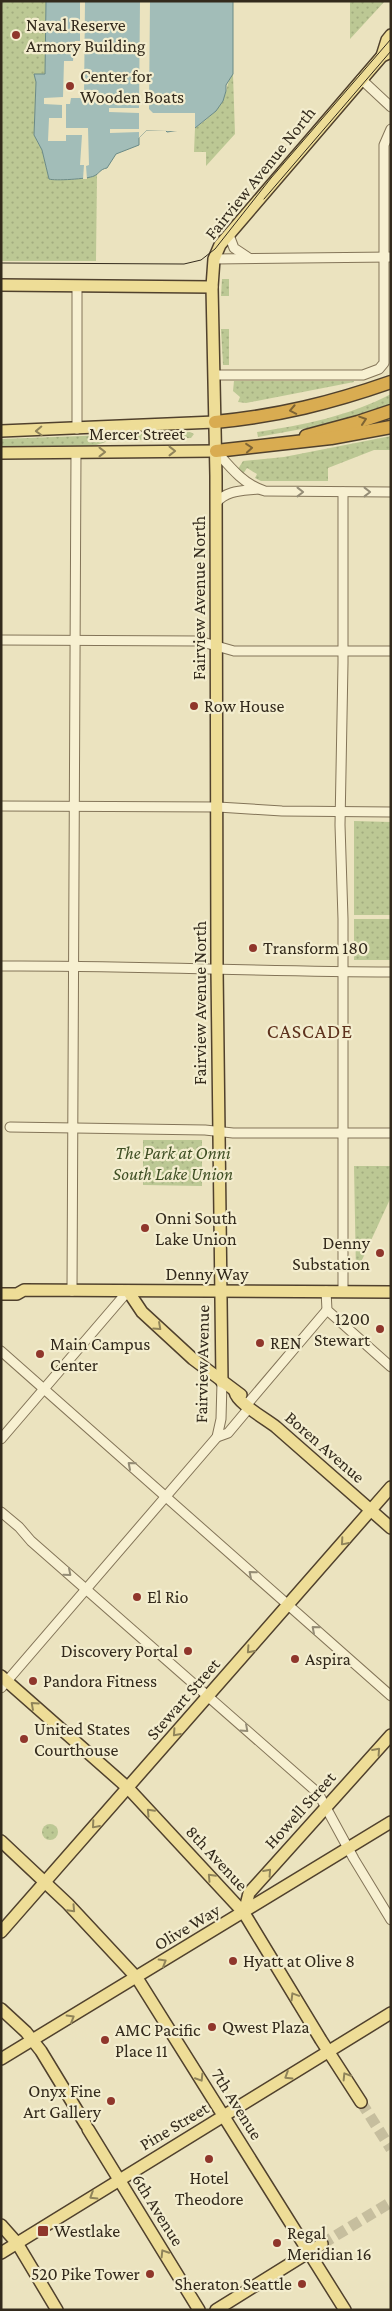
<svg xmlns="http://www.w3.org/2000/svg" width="392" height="2311" font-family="'Crimson Pro',serif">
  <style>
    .green { fill: url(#green-dots) }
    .water { fill: #a2bdb8; stroke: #6a8a86 }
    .pier { fill: #ebe3bf }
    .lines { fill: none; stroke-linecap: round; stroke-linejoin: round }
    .major-tunnel { stroke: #c6be9e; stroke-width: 11; stroke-dasharray: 11 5.5; stroke-linecap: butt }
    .minor-casing { stroke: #837458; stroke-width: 11 }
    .major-casing { stroke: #50412d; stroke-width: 14 }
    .highway-casing { stroke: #50412d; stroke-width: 15 }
    .minor { stroke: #f7f0d1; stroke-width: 9 }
    .major { stroke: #eedd97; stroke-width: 11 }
    .highway { stroke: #d9ac51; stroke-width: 12 }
    .tram { stroke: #332a1c; stroke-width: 1 }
    .oneway { stroke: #7e6434 }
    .oneway2 { stroke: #90845a }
    .oneway3 { stroke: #958d76 }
    .poi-dot { fill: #8f362b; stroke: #f3edce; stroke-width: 2 }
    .labels { text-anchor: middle; stroke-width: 4.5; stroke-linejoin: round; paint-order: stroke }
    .poi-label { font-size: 18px; fill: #332a1c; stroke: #f3edce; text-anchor: start }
    .street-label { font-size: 18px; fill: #332a1c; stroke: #f3edce }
    .park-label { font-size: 18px; font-style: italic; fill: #3f4f24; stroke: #f3edce }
    .quarter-label { font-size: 20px; letter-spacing: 1px; fill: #5e321d; stroke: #f3edce }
  </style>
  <defs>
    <pattern id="green-dots" width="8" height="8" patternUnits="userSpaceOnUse" patternTransform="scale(1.25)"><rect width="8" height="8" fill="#bcc894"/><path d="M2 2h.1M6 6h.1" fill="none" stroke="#a2ac7f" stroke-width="1.8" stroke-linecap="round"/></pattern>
  </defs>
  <rect width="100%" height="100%" fill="#ebe3bf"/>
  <g class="green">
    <path d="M1 1H46L45 74H34L36 82 34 135 42 150 49 179C59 181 90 180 97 173L96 261H1Z"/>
    <path d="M350 1H385L350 39Z"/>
    <path d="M233 74 235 134 206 166V152H194L195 128C208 119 222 108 226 92 228 84 228 81 233 74Z"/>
    <path d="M222 279H229V296H221Z"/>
    <path d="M221 329H229V365H223Z"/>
    <path d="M234 381H354V382L246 403 238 402 240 397 233 391Z"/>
    <path d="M391 394V404L329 424 258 437 257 432C304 425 349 416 391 394Z"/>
    <path d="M190 432 194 434 191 438 109 441 93 446H1V439Z"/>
    <path d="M391 436V450H374L328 468V481H261L255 478 257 474 247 468 243 474 238 469 243 461 284 457Z"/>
    <path d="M354 821 391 822V915H354Z"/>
    <rect x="354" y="919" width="37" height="41"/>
    <path d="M143 1140H202V1186L143 1185Z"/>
    <path d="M354 1166H391V1197L356 1273Z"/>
    <circle cx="50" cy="1832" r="8"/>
  </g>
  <path class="water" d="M46 1H233V74L226 85V91L223 101 216 111 195 128 167 132 165 130H147L139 138V145L116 154 107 168C100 169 99 174 94 176 88 179 54 181 49 179L42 150 34 135 36 82 34 74H45Z"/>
  <g class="pier">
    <path d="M80 1H85L84 98H71L70 104H66V128H88L89 165 86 166 87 179H83L84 165H80L82 135H66V141H48L49 118H62V105L44 104V98L63 97 64 61H73L75 41H80Z"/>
    <path d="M140 1H150L149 109 153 113H195V130L189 132 147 130 139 138V132L110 133V129H139V113L109 112V108H139Z"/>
    <rect x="47" y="44" width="17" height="7"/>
  </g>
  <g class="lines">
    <g class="major-tunnel">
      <path d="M361 2102 391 2149"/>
      <path d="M322 2244 391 2202"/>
    </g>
    <g class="minor-casing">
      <g id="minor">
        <path d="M361 79 391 107"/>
        <path d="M229 235 234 248 249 258"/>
        <path d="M214 259 391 257"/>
        <path d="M77 286V429"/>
        <path d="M214 375H363L379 369 384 363V145L391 129"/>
        <path d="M216 451C229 466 244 485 265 491L391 492"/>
        <path d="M343 492V663L340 825 343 919V1292"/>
        <path d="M216 503C227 490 242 491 258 489"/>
        <path d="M1 640 199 641 234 651H391"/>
        <path d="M1 806 218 807 282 811 391 812"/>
        <path d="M1 966C131 965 261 972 391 972"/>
        <path d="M10 1127 205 1130 233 1133H391"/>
        <path d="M72 1291 76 452"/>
        <path d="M326 1291 327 1310 391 1367"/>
        <path d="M1 1351 391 1696"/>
        <path d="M249 1402 327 1310"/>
        <path d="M217 1437 221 1419 222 1382"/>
        <path d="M1 1439 128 1291"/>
        <path d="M1 1512 19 1527 31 1541 318 1793 354 1859 391 1920"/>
        <path d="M1 1688 217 1437 228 1433 249 1408"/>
      </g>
    </g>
    <g class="major-casing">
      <g id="major">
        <path d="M382 56 387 40 391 35"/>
        <path d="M1 285 212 287"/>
        <path d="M1 431 215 422"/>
        <path d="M1 453 216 451"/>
        <path d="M128 1291 142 1312 193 1359 241 1395"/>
        <path d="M1 1294H17L24 1290 391 1292"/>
        <path d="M222 1382 217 969 216 476 212 287 214 259 220 245 382 56 391 52"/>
        <path d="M235 1392C237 1403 266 1419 276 1427L391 1528"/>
        <path d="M1 1676 128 1788 244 1913 321 2040 361 2102"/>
        <path d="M1 1841 68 1904 137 1978 345 2310"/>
        <path d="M244 1913 249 1893 391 1735"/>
        <path d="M1 1932 391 1487"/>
        <path d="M1 2009 26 2032 41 2051 86 2125"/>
        <path d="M1 2059 391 1822"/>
        <path d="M88 2129 199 2310"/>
        <path d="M1 2225 17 2243 57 2310"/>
        <path d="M1 2253 391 2013"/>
        <path d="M216 2310 322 2244"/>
      </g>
    </g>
    <g class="highway-casing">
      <g id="highway">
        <path d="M215 422C278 416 331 403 391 382"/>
        <path d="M306 436 358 422 391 411"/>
        <path d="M216 451 331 438 391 427"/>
      </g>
    </g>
    <use href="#minor" class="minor"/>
    <use href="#major" class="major"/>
    <use href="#highway" class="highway"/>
    <g class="tram">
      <path d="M264 199 391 51"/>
      <path d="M1 263 184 264 201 260 215 249 271 178 391 39"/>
    </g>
  </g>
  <defs><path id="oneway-chevron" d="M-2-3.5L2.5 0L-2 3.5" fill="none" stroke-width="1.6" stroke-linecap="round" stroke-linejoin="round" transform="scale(1.25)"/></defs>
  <g class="oneway">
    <use href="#oneway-chevron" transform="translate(293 410) rotate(169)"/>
    <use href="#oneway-chevron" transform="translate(363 420) rotate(-18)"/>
    <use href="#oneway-chevron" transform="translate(249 448) rotate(-5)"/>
  </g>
  <g class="oneway2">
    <use href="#oneway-chevron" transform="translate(39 431) rotate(178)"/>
    <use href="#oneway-chevron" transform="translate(172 451)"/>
    <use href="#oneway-chevron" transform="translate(102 452)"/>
    <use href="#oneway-chevron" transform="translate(158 1327) rotate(42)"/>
    <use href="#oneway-chevron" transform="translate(344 1542) rotate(131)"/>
    <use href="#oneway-chevron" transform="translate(250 1650) rotate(132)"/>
    <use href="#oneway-chevron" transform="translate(34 1705) rotate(-138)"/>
    <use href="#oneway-chevron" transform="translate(176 1733) rotate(132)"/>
    <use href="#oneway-chevron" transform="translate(377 1751) rotate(-48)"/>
    <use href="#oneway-chevron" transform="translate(150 1812) rotate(-133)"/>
    <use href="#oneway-chevron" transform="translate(95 1825) rotate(131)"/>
    <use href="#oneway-chevron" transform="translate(268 1872) rotate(-48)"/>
    <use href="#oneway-chevron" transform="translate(211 1877) rotate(-133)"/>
    <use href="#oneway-chevron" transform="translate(72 1909) rotate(47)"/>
    <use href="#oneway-chevron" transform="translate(163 1962) rotate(-31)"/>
    <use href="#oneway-chevron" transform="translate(294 1996) rotate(-121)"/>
    <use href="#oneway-chevron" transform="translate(71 2018) rotate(-31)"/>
    <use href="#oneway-chevron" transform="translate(288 2076) rotate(148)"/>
    <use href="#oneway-chevron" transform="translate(346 2076) rotate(-122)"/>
    <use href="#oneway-chevron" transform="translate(200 2078) rotate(58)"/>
    <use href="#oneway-chevron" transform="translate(93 2196) rotate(148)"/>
    <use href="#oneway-chevron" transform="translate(164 2253) rotate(-122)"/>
  </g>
  <g class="oneway3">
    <use href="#oneway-chevron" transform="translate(300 492)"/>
    <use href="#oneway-chevron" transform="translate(367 492)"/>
    <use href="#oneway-chevron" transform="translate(131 1465) rotate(-139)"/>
    <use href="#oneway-chevron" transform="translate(68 1573) rotate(41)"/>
    <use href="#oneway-chevron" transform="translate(252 1574) rotate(-139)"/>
    <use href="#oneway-chevron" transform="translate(315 1629) rotate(-139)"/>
    <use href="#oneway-chevron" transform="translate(245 1729) rotate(42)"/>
  </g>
  <g class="poi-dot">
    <circle cx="16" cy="35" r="5"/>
    <circle cx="70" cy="86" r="5"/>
    <circle cx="194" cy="706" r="5"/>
    <circle cx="253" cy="948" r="5"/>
    <circle cx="145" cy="1228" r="5"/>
    <circle cx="380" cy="1253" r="5"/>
    <circle cx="380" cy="1329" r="5"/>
    <circle cx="260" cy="1343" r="5"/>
    <circle cx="40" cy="1354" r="5"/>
    <circle cx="137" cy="1597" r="5"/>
    <circle cx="188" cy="1651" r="5"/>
    <circle cx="295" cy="1659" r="5"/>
    <circle cx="33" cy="1681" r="5"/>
    <circle cx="24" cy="1739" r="5"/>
    <circle cx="233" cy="1961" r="5"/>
    <circle cx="212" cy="2027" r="5"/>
    <circle cx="105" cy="2040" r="5"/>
    <circle cx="111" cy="2101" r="5"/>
    <circle cx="209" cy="2159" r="5"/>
    <rect x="37" y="2225" width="12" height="12" rx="2.5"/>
    <circle cx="277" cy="2243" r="5"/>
    <circle cx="150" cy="2274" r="5"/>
    <circle cx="302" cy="2284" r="5"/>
  </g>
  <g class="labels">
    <g class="poi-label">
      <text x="26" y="31">Naval Reserve<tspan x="26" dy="21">Armory Building</tspan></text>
      <text x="80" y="82">Center for<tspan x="80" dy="21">Wooden Boats</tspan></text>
      <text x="204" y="712">Row House</text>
      <text x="263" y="954">Transform 180</text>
      <text x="155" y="1224">Onni South<tspan x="155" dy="21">Lake Union</tspan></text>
      <text x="370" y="1249" text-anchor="end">Denny<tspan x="370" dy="21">Substation</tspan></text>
      <text x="370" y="1325" text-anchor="end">1200<tspan x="370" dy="21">Stewart</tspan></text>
      <text x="270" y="1349">REN</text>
      <text x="50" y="1350">Main Campus<tspan x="50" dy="21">Center</tspan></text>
      <text x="147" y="1603">El Rio</text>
      <text x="178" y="1657" text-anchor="end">Discovery Portal</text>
      <text x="305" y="1665">Aspira</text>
      <text x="43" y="1687">Pandora Fitness</text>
      <text x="34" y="1735">United States<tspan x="34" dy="21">Courthouse</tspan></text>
      <text x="243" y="1967">Hyatt at Olive 8</text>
      <text x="222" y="2033">Qwest Plaza</text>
      <text x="115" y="2036">AMC Pacific<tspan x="115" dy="21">Place 11</tspan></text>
      <text x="101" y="2097" text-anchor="end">Onyx Fine<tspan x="101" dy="21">Art Gallery</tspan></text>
      <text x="209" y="2184" text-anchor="middle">Hotel<tspan x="209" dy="21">Theodore</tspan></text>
      <text x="54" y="2237">Westlake</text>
      <text x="287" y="2239">Regal<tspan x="287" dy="21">Meridian 16</tspan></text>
      <text x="140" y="2280" text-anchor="end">520 Pike Tower</text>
      <text x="292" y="2290" text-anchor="end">Sheraton Seattle</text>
    </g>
    <g class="street-label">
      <text transform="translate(260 173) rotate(-51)" y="6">Fairview Avenue North</text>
      <text x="137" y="440">Mercer Street</text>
      <text transform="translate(199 598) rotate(-90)" y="6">Fairview Avenue North</text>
      <text transform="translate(200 1003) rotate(-90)" y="6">Fairview Avenue North</text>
      <text x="207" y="1280">Denny Way</text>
      <text transform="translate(202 1364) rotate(-89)" y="6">Fairview Avenue</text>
      <text transform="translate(325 1447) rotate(41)" y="6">Boren Avenue</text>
      <text transform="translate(183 1699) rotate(-49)" y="6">Stewart Street</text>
      <text transform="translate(300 1810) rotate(-48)" y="6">Howell Street</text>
      <text transform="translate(217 1858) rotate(47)" y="6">8th Avenue</text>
      <text transform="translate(187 1927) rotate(-31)" y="6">Olive Way</text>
      <text transform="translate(237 2104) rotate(58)" y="6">7th Avenue</text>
      <text transform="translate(174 2126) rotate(-31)" y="6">Pine Street</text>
      <text transform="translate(158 2210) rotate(58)" y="6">6th Avenue</text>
    </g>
    <g class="park-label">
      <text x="173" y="1159">The Park at Onni<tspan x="173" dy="21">South Lake Union</tspan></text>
    </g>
    <g class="quarter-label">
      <text x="310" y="1038">CASCADE</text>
    </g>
  </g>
  <rect width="392" height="2311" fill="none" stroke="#332a1c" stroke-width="5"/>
</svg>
